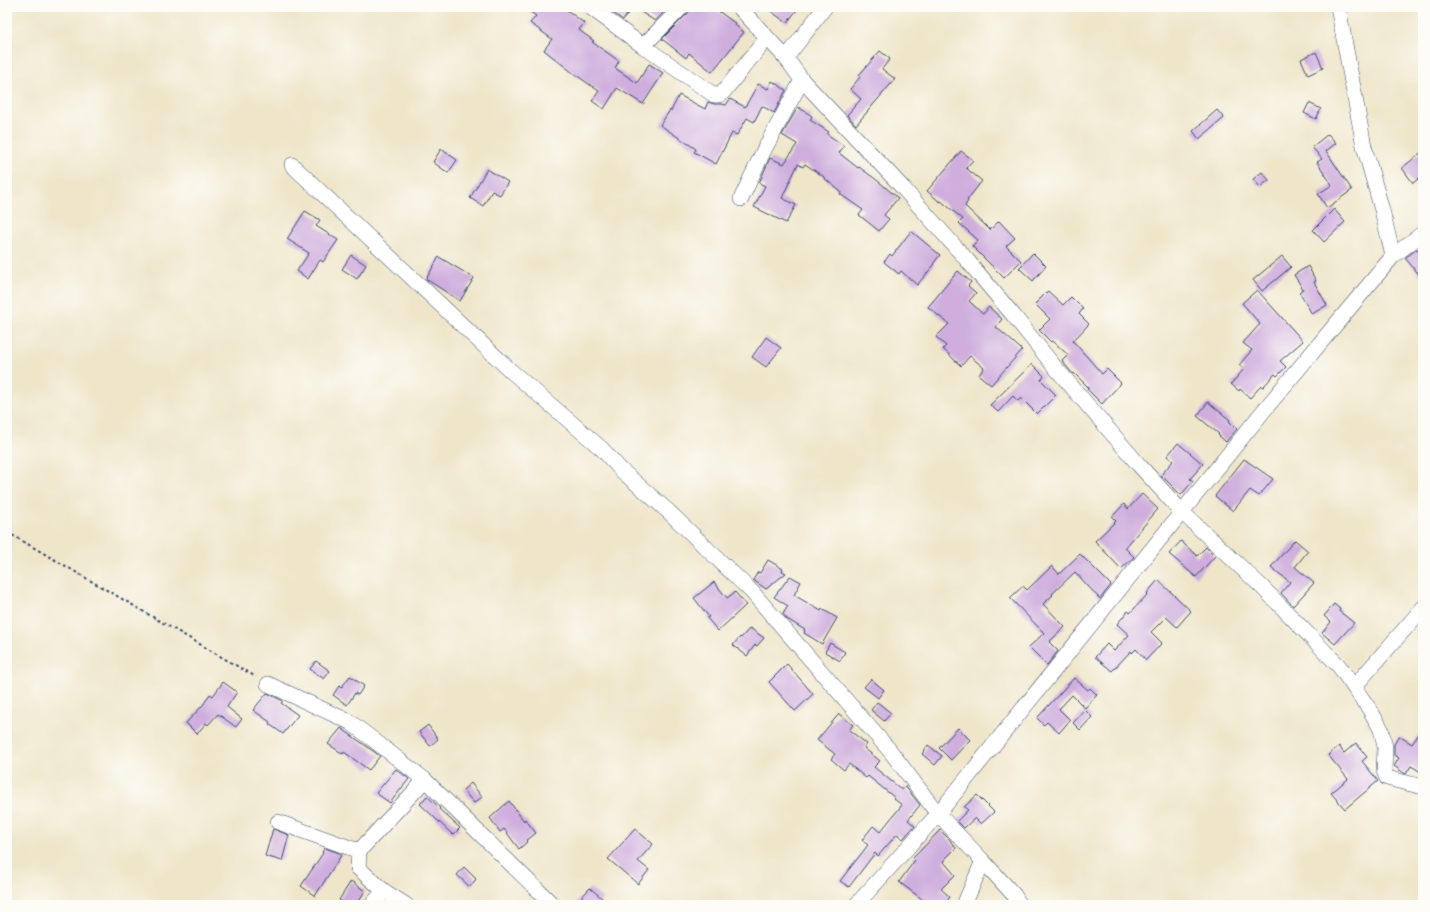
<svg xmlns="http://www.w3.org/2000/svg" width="1430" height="912" font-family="'EB Garamond',serif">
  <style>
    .building { fill: #cfaede }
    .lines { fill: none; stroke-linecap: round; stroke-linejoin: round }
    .minor-casing { stroke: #3b4a6e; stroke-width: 16 }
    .path { stroke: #3b4a6e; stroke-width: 2; stroke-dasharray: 3 3; stroke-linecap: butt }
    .minor { stroke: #fff; stroke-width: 15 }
  </style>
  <rect width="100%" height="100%" fill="#fdfcf7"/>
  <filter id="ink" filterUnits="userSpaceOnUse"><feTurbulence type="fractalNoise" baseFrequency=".025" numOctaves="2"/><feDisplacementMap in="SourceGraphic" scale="8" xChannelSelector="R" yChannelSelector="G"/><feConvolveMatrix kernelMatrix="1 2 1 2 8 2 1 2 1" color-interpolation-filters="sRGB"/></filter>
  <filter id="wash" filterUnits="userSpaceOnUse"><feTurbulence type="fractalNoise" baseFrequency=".012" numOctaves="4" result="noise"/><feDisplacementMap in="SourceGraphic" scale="16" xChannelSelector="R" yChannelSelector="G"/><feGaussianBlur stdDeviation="0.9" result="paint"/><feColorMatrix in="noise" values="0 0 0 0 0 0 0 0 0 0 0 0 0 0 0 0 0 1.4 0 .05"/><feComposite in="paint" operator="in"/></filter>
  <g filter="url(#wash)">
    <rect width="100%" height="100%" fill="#efe6ca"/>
    <g id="blocks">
      <g class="building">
        <path d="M524 7H563L584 23 579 30 594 41 592 42 619 61 615 68 637 83 649 64 663 73 643 104 617 88 604 109 592 101 599 91 573 73 544 50 552 39 530 23 536 16Z"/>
        <path d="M605 7H669L655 21 633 7 623 20Z"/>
        <path d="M691 7H713L736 24 735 25 744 32 712 72 689 53 686 58 662 39 688 13Z"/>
        <path d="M765 7H799L787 23Z"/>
        <path d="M880 51 890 59 882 69 895 79 856 125 847 115 861 99 850 89 861 76 859 75Z"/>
        <path d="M1316 52 1323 68 1308 75 1301 59Z"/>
        <path d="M772 81 786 90 774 113 762 106 754 122 747 118 737 135 732 133 716 164 694 152 696 149 660 125 670 110 671 111 679 95 705 109 708 102 714 104H722L726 105 730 99 745 107 758 84 768 89Z"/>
        <path d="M1309 103 1321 109 1316 119 1304 113Z"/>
        <path d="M798 107 812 116 810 120 829 132 827 134 844 146 839 153 858 168 859 167 878 181 898 198 884 215 889 219 879 231 859 215 863 210 840 194 841 192 824 178V177L805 164 803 167 798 164 782 198 796 205 786 223 754 207 765 186 759 183 770 158 784 164 797 144 782 135Z"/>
        <path d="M1217 110 1224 118 1199 139 1193 131Z"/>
        <path d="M1328 134 1336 143 1326 151 1352 190 1327 208 1318 194 1332 185 1317 162 1322 159 1312 147Z"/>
        <path d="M441 149 457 160 448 173 433 162Z"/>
        <path d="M961 151 973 160 966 168 982 181 967 200 968 201 965 206 990 230 999 221 1015 238 1006 246 1021 261 1004 278 972 246 978 240 959 223 963 219 941 201 940 202 927 191Z"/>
        <path d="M1423 151V175L1413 183 1402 168Z"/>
        <path d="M487 169 508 182 500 195 492 191 483 206 470 198Z"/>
        <path d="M1262 172 1269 180 1260 187 1253 179Z"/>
        <path d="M1334 209 1345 222 1324 242 1313 230Z"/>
        <path d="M305 211 320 220 316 226 338 240 323 262 320 260 308 279 297 271 309 253 287 239Z"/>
        <path d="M911 231 940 255 933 264 934 265 917 285 901 271 899 274 884 262 890 254 892 256Z"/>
        <path d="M1417 249 1423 256V279L1405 258Z"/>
        <path d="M1033 253 1046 266 1033 281 1019 268Z"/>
        <path d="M351 255 366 265 357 279 342 269Z"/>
        <path d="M1282 256 1291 267 1262 291 1253 280Z"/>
        <path d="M439 257 474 278 460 301 426 279Z"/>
        <path d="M1308 266 1316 281 1314 282 1327 305 1312 314 1299 292 1303 289 1294 275Z"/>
        <path d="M958 271 971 282 968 286 976 293 969 301 983 314 989 307 1002 319 996 327 1022 350 991 385 979 375 984 368 970 356 961 366 943 349 946 346 936 337 949 324 928 307Z"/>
        <path d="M1257 290 1303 341 1280 361 1286 367 1277 376 1275 374 1263 387 1261 386 1250 398 1240 389 1239 391 1231 384 1244 369 1239 365 1252 350 1243 343 1260 324 1242 303Z"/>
        <path d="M1048 291 1063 305 1071 297 1083 309 1079 314 1089 324 1073 341 1102 374 1107 369 1121 383 1102 404 1087 389 1089 388 1074 373 1073 374 1062 361 1068 355 1053 341 1051 342 1039 330 1050 319 1035 304Z"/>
        <path d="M766 337 781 348 766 367 752 357Z"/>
        <path d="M1032 364 1044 376 1041 380 1056 395 1037 414 1021 398 1018 401 1013 396 998 412 990 405Z"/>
        <path d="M1208 402 1230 420 1229 421 1237 429 1226 442 1218 435 1219 434 1197 416Z"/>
        <path d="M1178 443 1203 464 1190 479 1193 481 1181 495 1161 475 1173 461 1167 456Z"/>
        <path d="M1244 459 1273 479 1259 496 1250 490 1233 511 1215 496Z"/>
        <path d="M1142 494 1158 509 1125 548 1134 557 1121 569 1095 541 1116 521 1112 517 1124 504 1128 509Z"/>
        <path d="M1295 540 1308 551 1295 567 1314 583 1293 606 1281 593 1290 582 1271 567Z"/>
        <path d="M1181 541 1197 556 1206 547 1215 556 1196 577 1169 554Z"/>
        <path d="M1080 554 1111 585 1100 599 1075 572 1052 594 1053 595 1043 604 1065 627 1049 642 1058 651 1047 665 1029 647 1044 633 1010 598 1023 586 1027 590 1052 566 1059 574Z"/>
        <path d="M768 560 783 569 782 571 786 573 766 589 753 580 758 572 760 573Z"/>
        <path d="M790 576 801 582 794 595 821 611 822 609 837 618 822 644 804 633 805 630 787 619 783 614 788 606 774 597Z"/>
        <path d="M1158 580 1191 611 1177 627 1166 617 1151 632 1162 643 1146 660 1136 649 1132 653 1131 651 1112 671 1095 657 1107 644 1114 651 1129 635 1117 624 1128 611 1130 613 1148 594 1147 593Z"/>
        <path d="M714 582 727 598 735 592 746 605 718 631 707 618 709 617 694 598Z"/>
        <path d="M1334 604 1340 609 1339 611 1354 623 1335 644 1322 633 1331 622 1324 616Z"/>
        <path d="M750 628 764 638 757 646 755 645 747 656 733 645 740 637 741 638Z"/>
        <path d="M830 643 845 652 840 661 825 652Z"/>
        <path d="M316 661 330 671 324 679 310 669Z"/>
        <path d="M787 664 813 694 795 711 769 682Z"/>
        <path d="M350 676 364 686 358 695 355 693 347 705 333 695 339 686 341 688Z"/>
        <path d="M1074 678 1088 690 1090 688 1097 695 1085 708 1072 695 1059 709 1070 720 1059 733 1047 722 1044 725 1037 718Z"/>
        <path d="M871 679 884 690 878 698 864 687Z"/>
        <path d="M223 682 237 692 227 707 242 719 236 727 218 714 208 725 206 723 197 734 186 723 203 705 210 694 213 696Z"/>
        <path d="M267 693 283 701 281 703 298 715 283 734 269 724 270 722 253 710Z"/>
        <path d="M877 702 891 713 884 721 871 710Z"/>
        <path d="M1085 710 1092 717 1080 730 1073 723Z"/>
        <path d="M839 714 853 725 849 730 867 744 864 748 880 761 874 767 902 790 905 786 920 805 908 820 915 826 910 831 903 839 897 834 878 856 875 853 849 887 840 881 868 845 862 840 873 826 880 832 902 805 894 799 895 798 868 776 866 778 849 764 844 770 831 759 835 754 817 740Z"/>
        <path d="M428 725 438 739 430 746 419 732Z"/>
        <path d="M341 728 380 756 369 770 344 752 343 754 328 744Z"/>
        <path d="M958 728 970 740 951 760 939 748Z"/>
        <path d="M1423 728V773L1411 766 1406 774 1404 773 1394 766 1399 758 1394 755V744L1399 736 1412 744Z"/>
        <path d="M1356 743 1367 757 1362 761 1378 781 1345 809 1331 793 1348 779 1328 755 1339 746 1344 753Z"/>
        <path d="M928 745 942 756 935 765 922 754Z"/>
        <path d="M396 769 409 779 390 803 376 793Z"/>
        <path d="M471 783 482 797 474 803 463 790Z"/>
        <path d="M977 795 994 812 981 824 975 818 964 828 957 821 968 810 964 807Z"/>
        <path d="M427 796 440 808 439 809 460 828 453 835 420 804Z"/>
        <path d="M509 801 524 821 525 819 536 833 526 841 527 842 519 849 504 829 500 832 490 818Z"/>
        <path d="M273 829 289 835 282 861 265 856Z"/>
        <path d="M635 829 653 844 638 861 649 870 638 884 608 859Z"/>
        <path d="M940 830 951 841V842L956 848 943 861 955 875 941 889 950 897 944 905H930L899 882 915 860 913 858Z"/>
        <path d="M325 848 342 854 315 896 301 886 323 853 322 852Z"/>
        <path d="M464 867 476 879 470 887 457 875Z"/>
        <path d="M351 881 365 891 356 905H346L339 900Z"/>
        <path d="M590 888 603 899 597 905H574Z"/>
      </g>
    </g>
  </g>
  <g filter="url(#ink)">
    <use href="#blocks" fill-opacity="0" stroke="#3b4a6e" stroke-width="1"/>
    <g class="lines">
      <g class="minor-casing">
        <g id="minor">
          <path d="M590 7 643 46 714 95C719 96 721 95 724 91L767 38"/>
          <path d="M739 7 786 58 802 80 903 188 967 260 1014 316 1054 366 1139 465 1182 512 1262 587 1339 666 1370 710 1381 729 1385 747 1384 771 1387 778 1423 787"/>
          <path d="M1338 7 1364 146 1382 210 1393 256"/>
          <path d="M643 46 682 7"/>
          <path d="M786 58 825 7"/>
          <path d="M292 165 511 371 602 449 621 470 669 512 752 592 891 752 938 814 983 861 1014 895 1020 905"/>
          <path d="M741 199 764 150 802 80"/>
          <path d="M268 684 350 722 371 738 425 780 553 905"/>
          <path d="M1354 687 1423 608"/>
          <path d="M278 822 359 851"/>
          <path d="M372 905 384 891"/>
          <path d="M406 905 384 891 358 868 359 851 425 780"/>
          <path d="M856 905 938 814 1265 409 1393 256 1423 233"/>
          <path d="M964 905 983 861"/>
        </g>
      </g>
      <path class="path" d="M7 532 256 677"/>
      <use href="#minor" class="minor"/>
    </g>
  </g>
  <rect width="1430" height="912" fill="none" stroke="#fdfcf7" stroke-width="24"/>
</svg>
